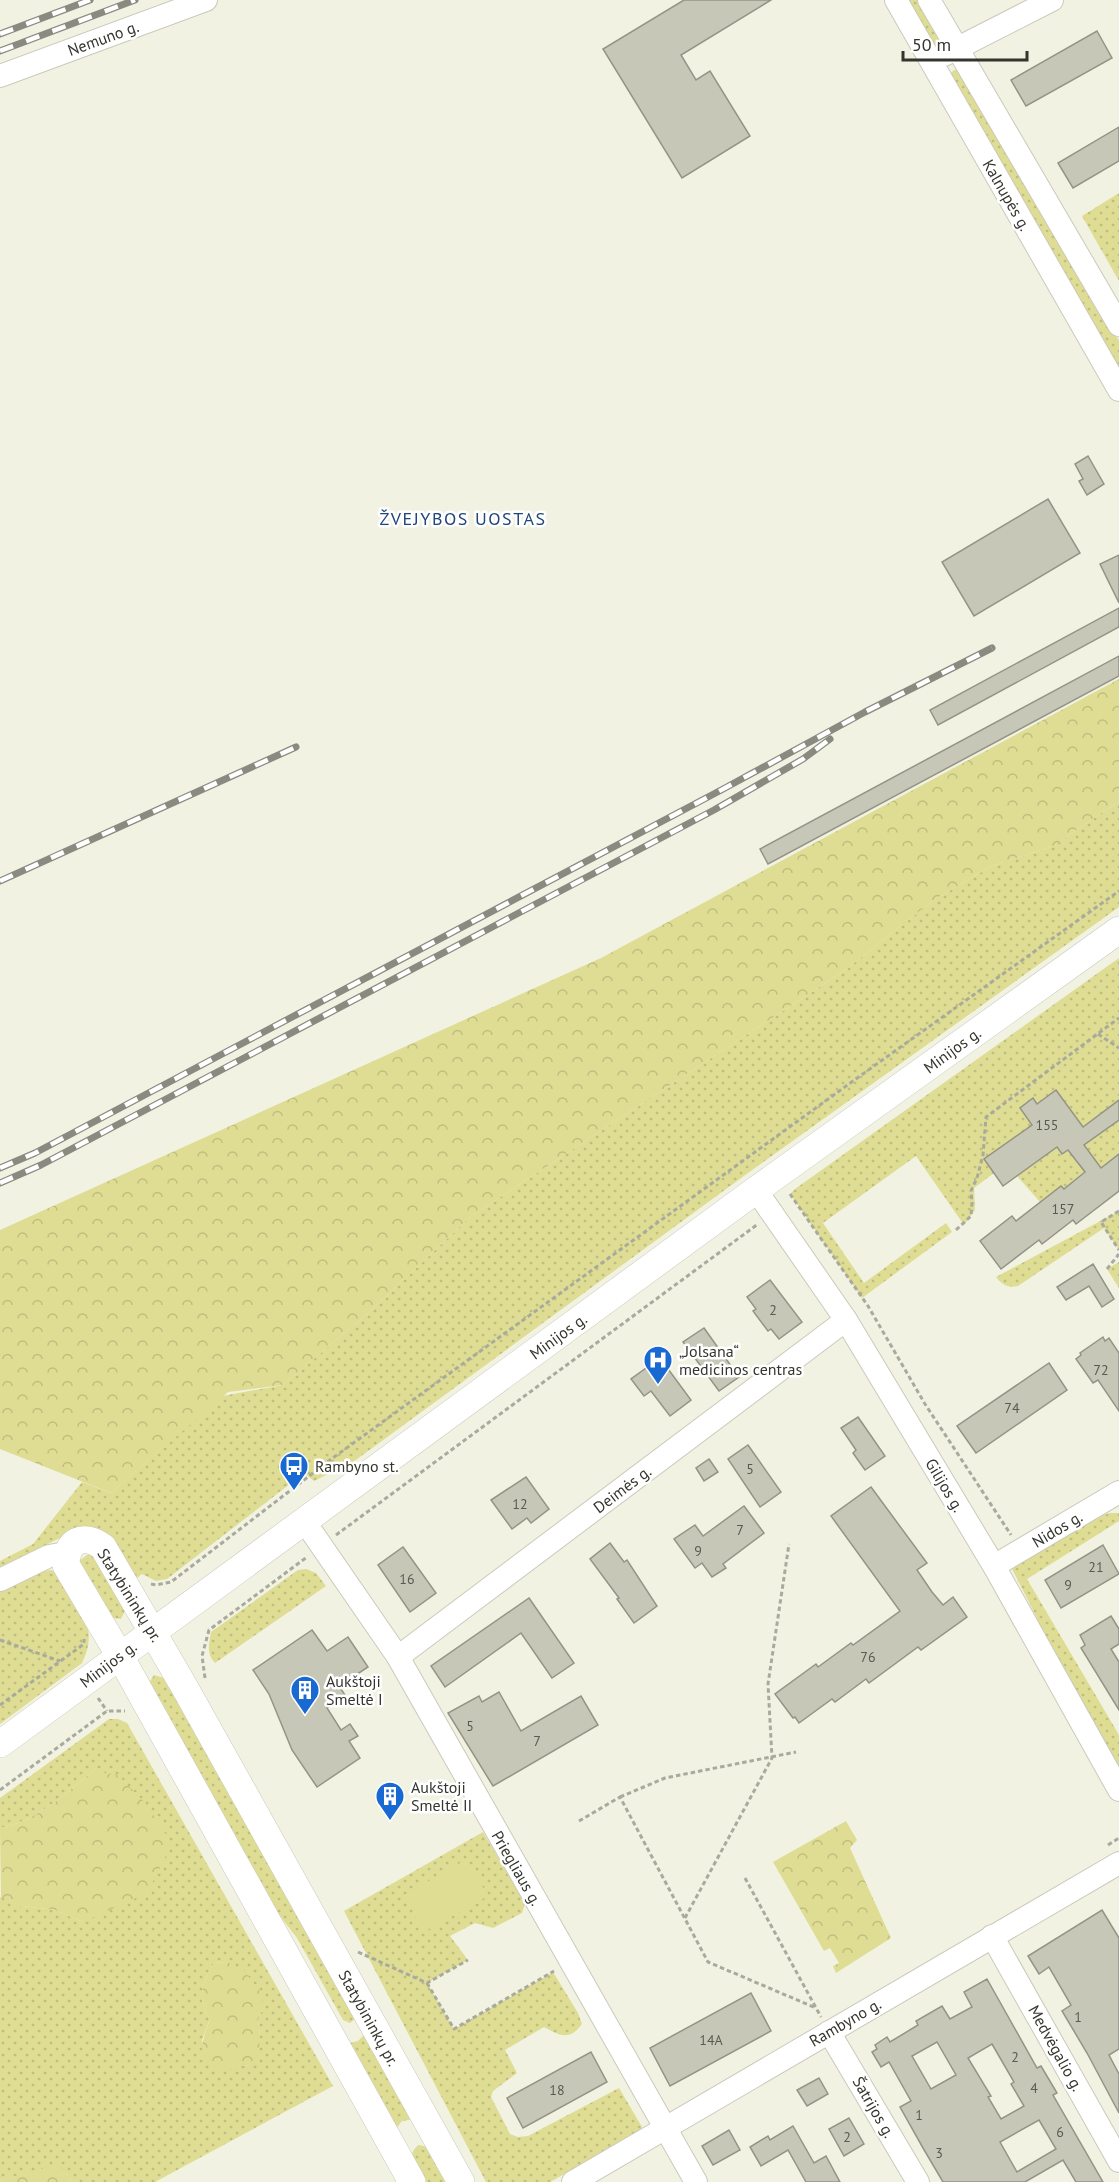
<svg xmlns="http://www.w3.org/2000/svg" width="1119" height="2182" font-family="'PT Sans',sans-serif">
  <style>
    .grass { fill: url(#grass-dots); fill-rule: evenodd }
    .forest { fill: url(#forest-crowns) }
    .pitch { fill: #dedd93 }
    .building { fill: #c7c7b8; stroke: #949486; stroke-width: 1.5; fill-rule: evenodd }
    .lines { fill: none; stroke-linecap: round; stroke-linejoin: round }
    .minor-casing { stroke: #cacabb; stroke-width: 24 }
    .major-casing { stroke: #cacabb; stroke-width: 28 }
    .path { stroke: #a9aa9e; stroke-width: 3; stroke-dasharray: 4.5 3; stroke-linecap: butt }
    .minor { stroke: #fff; stroke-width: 22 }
    .major { stroke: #fff; stroke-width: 27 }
    .rail-casing { stroke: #8a8b80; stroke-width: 7 }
    .rail { stroke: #fff; stroke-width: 4.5; stroke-dasharray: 14; stroke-linecap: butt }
    .labels { text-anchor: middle; stroke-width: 5; stroke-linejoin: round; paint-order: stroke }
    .number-label { font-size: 14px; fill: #5a5a51 }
    .street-label { font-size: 16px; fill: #35352f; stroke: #fff }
    .poi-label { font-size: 16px; fill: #35352f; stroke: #fff; text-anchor: start }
    .neighbourhood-label { font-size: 18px; letter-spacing: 1.5px; fill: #21467c; stroke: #fff }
  </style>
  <defs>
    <pattern id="grass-dots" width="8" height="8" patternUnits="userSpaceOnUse" patternTransform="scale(1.5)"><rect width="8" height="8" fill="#dedd93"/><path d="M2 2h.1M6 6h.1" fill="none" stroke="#bfbe7f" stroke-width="1.8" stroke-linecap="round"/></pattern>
    <pattern id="forest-crowns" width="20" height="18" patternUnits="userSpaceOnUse" patternTransform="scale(1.5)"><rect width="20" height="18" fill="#dedd93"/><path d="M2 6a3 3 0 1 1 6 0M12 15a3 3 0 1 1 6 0" fill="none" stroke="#bfbe7f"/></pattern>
  </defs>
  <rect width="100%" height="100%" fill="#f1f2e2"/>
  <g class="grass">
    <path d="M904 0H920L942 42 937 47 930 46Z"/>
    <path d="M954 70H959L962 73 1119 341V367L951 81 950 74Z"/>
    <path d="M1119 193V281L1082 216Z"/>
    <path d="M1119 801V907L748 1173 353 1462 314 1481 304 1473 167 1579 156 1581 142 1574 134 1580C122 1559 112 1529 85 1526L0 1567V1561L33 1544 82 1482 111 1493 222 1396 283 1385 374 1308 470 1217 845 970 935 899 992 866 1053 846Z"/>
    <path d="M1119 958V1100L1083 1127 1057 1090 1037 1104 1033 1099 1020 1108 1032 1125 985 1159 994 1173 974 1188 975 1210 964 1225 916 1156 823 1223 864 1283 946 1223 952 1232 862 1298 790 1194 795 1189Z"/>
    <path d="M1119 1120V1154L1101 1168 1097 1163 1064 1189 1061 1186 1040 1202 1017 1176 1052 1139 1063 1154 1068 1150 1083 1146Z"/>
    <path d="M1119 1211V1250L1104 1228 1018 1286C1008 1288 1002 1285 996 1277Z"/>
    <path d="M1119 1262V1288L1107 1269Z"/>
    <path d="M1110 1513H1119V1521L1027 1579 1119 1735V1770L1034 1622 1037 1618 1012 1569 1096 1517Z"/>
    <path d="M92 1554 125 1611 121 1619 113 1618 79 1561 87 1555Z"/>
    <path d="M306 1569 316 1573 326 1586 215 1663C206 1653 209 1645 211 1632L298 1570Z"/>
    <path d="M51 1570 59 1573 87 1625C91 1639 88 1650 82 1663L0 1724V1588L43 1571Z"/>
    <path d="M154 1675 164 1678 169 1683 356 2018 350 2023 343 2020 297 1938 262 1893 149 1683Z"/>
    <path d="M109 1719H118L127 1723 333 2086 155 2182H72L59 2164 0 2181V1897L22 1906 55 1910 83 1922 93 1771C65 1794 37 1821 0 1828V1798ZM226 1962 262 2010 258 2020 260 2035 249 2065 211 2070 202 2040 210 2019C196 1998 202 1983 214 1963Z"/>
    <path d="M483 1832 525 1904 522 1913 493 1928 475 1923 450 1936 468 1960 427 1983 454 2029 553 1972 578 2013 582 2024C569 2042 559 2035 544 2027L505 2050 517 2073 493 2091 491 2097 510 2134 518 2137 528 2136 619 2088 642 2127 641 2131 550 2182H486L344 1911Z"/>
    <path d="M366 2033 414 2119 402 2121 395 2130 346 2044 358 2041Z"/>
    <path d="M419 2145 428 2147 449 2182H424C418 2170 404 2154 419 2145Z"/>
  </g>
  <g class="forest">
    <path d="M1119 679V801L1053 846 992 866 935 899 845 970 470 1217 374 1308 283 1385 228 1392 111 1493 0 1449V1230L601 958Z"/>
    <path d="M93 1771 118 1775 147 1805 172 1844 147 1893 83 1922 55 1910 22 1906 1 1898 0 1828C37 1821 65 1794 93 1771Z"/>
    <path d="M846 1821 857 1840 850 1848 891 1938 836 1973 833 1966 839 1963 830 1948 824 1951 773 1862Z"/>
    <path d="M226 1962 242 1968 262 1994V2010L258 2020 260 2035 259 2054 249 2065 212 2071C196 2053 203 2039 210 2019 196 1998 202 1983 214 1963Z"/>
    <path d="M59 2163 72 2182H0V2181Z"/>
  </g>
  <path class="pitch" d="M467 1859 488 1896 424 1932 404 1895Z"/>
  <g class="building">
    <path d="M684 0H771L681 55 696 80 710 71 750 136 682 178 603 49Z"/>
    <path d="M1097 31 1112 58 1026 106 1011 80Z"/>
    <path d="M1119 127V161L1073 188 1058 163Z"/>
    <path d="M1088 456 1104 484 1087 495 1079 481 1083 479 1075 464Z"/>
    <path d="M1048 499 1080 553 974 616 942 562Z"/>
    <path d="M1119 555V603L1100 564Z"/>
    <path d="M1119 608V627L938 725 930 710Z"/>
    <path d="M1119 656V676L768 864 760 849Z"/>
    <path d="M1056 1090 1083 1127 1119 1100V1120L1084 1145 1101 1168 1119 1154V1191L1076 1224 1073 1220 1042 1244 1039 1240 1001 1269 980 1241 1012 1216 1016 1221 1061 1186 1064 1189 1085 1172 1068 1150 1062 1154 1057 1147 1003 1186 984 1159 1032 1125 1020 1108 1033 1098 1037 1104Z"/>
    <path d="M1093 1264 1114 1299 1102 1307 1089 1286 1066 1300 1057 1287Z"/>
    <path d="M770 1280 802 1322 779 1339 771 1329 768 1331 753 1311 756 1309 747 1297Z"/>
    <path d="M704 1328 739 1377 719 1391 683 1342Z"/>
    <path d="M1103 1337 1105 1341 1109 1338 1119 1353V1411L1098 1380 1093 1383 1076 1359 1081 1355 1080 1353Z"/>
    <path d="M660 1358 691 1400 670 1416 651 1391 644 1396 631 1379Z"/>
    <path d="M1049 1363 1067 1390 976 1453 957 1426Z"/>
    <path d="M858 1417 885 1456 865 1470 853 1453 856 1450 841 1428Z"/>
    <path d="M748 1445 781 1492 760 1507 728 1459Z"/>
    <path d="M709 1459 718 1472 704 1481 696 1468Z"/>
    <path d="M526 1477 549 1509 531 1523 527 1518 512 1529 491 1500Z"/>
    <path d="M871 1487 927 1563 917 1570 932 1592 943 1605 953 1597 967 1617 921 1650 918 1647 869 1683 866 1679 835 1702 832 1699 799 1723 795 1717 793 1718 775 1694 816 1664 818 1667 851 1643 853 1645 900 1611 831 1516Z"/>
    <path d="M744 1506 764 1533 723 1564 726 1568 712 1577 702 1563 695 1568 674 1539 695 1525 703 1536Z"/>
    <path d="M610 1543 624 1562 627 1560 657 1606 634 1623 617 1599 619 1598 590 1559Z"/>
    <path d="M1103 1545 1119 1574 1061 1608 1045 1580Z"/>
    <path d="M403 1547 436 1593 410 1612 378 1565Z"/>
    <path d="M529 1598 574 1663 552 1678 521 1633 445 1687 431 1666Z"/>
    <path d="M1111 1616 1119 1629V1644L1111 1649 1119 1662V1710L1081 1648 1085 1645 1080 1635Z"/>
    <path d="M312 1630 327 1651 348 1637 368 1667 339 1686 345 1695 327 1708 341 1730 350 1724 358 1736 349 1741 360 1758 317 1787 292 1750 269 1694 253 1670Z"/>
    <path d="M499 1692 521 1731 581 1696 598 1725 493 1786 448 1713 479 1696 482 1702Z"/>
    <path d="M1102 1910 1119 1938V2049L1109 2055 1119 2074V2113L1087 2053 1062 2011 1071 2005 1049 1967 1039 1974 1028 1956Z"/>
    <path d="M987 1979 1037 2068 1041 2066 1057 2093 1053 2095 1103 2182H1076L1063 2160 1025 2182H943L923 2148 900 2107 911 2101 889 2062 881 2067 872 2052 877 2049 875 2045 887 2037 890 2042 918 2025 916 2021 942 2006 950 2019 972 2007 964 1992ZM937 2042 956 2075 931 2089 912 2056ZM992 2044 1014 2082 1011 2084 1024 2106 1001 2119 988 2097 991 2096 968 2058ZM1039 2120 1056 2149 1017 2172 1000 2142Z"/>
    <path d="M751 1993 771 2031 670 2086 650 2048Z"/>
    <path d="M591 2052 607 2082 523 2128 507 2098Z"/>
    <path d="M819 2078 828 2094 807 2106 797 2090Z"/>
    <path d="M849 2118 864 2144 844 2156 829 2129Z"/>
    <path d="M793 2126 814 2163 826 2156 840 2182H806L788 2150 761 2166 750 2147 768 2136 770 2140Z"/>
    <path d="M729 2130 740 2150 713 2165 702 2146Z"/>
  </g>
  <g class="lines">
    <g class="minor-casing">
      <g id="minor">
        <path d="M896 0 1119 390"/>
        <path d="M929 0 1119 325"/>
        <path d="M944 55 1052 0"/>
        <path d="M0 76 206 0"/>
        <path d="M756 1190 846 1320 994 1566 1119 1790"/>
        <path d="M305 1522 398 1657 696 2182"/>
        <path d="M994 1566 1119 1492"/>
        <path d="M0 1580 49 1556 66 1553"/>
        <path d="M398 1657 846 1320"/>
        <path d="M992 1936 1119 2161"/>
        <path d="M829 2032 918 2182"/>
        <path d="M573 2182 1119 1863"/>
      </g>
    </g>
    <g class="major-casing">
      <g id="major">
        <path d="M0 1744 756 1190 1119 930"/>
        <path d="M412 2182 120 1656 66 1565C66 1541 83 1532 103 1547L185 1688 461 2182"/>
      </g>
    </g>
    <g class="path">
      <path d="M1098 1034 1119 1048"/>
      <path d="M790 1194 868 1306 925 1404 1011 1535"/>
      <path d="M1119 1211 1101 1222 1119 1250"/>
      <path d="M956 1230 971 1216 972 1203 971 1191 977 1178 983 1155 986 1117 1119 1018"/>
      <path d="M1107 1269 1119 1254"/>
      <path d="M336 1535 758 1224"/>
      <path d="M151 1584 156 1585 171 1582 330 1460 853 1081 1119 891"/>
      <path d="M0 1640 60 1661"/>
      <path d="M205 1678 202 1656 209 1630 307 1557"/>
      <path d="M98 1698 107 1711"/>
      <path d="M0 1705 84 1644V1639"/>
      <path d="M0 1790 107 1711H125"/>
      <path d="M620 1797 665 1778 796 1752"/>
      <path d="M579 1821 620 1797 708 1962 816 2008"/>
      <path d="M1108 1845 1119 1838"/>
      <path d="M745 1878 821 2017"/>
      <path d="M685 1918 772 1758 768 1684 789 1544"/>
      <path d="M358 1952 427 1983 468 1960"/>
      <path d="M427 1983 454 2029 554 1971"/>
    </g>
    <use href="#minor" class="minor"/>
    <use href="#major" class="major"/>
    <g class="rail-casing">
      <g id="rail">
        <path d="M0 34 90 0"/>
        <path d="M0 51 135 0"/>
        <path d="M0 881 296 747"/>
        <path d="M0 1168 35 1153 725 788 865 712 992 648"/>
        <path d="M0 1183 41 1165 714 810 803 759 830 739"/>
      </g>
    </g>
    <use href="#rail" class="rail"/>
  </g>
  <defs>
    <g id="hospital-pin" transform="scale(1.5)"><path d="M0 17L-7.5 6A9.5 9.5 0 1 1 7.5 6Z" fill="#1969d3" stroke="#fff"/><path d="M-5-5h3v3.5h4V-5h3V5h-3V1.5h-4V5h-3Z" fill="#fff"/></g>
    <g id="bus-pin" transform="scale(1.5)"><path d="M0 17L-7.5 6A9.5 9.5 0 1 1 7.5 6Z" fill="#1969d3" stroke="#fff"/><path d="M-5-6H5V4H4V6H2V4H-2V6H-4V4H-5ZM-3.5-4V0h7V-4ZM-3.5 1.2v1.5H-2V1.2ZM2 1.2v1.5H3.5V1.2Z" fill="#fff"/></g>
    <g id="building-pin" transform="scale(1.5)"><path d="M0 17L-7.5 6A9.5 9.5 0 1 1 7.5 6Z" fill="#1969d3" stroke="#fff"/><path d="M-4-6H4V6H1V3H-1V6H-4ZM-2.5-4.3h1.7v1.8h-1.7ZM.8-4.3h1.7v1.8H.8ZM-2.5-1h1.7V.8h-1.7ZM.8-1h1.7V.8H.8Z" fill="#fff"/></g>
  </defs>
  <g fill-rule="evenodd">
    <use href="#hospital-pin" x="658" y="1360"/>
    <use href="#bus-pin" x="294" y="1466"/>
    <use href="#building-pin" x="305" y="1690"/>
    <use href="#building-pin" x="390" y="1796"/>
  </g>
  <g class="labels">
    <g class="number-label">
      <text x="1047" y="1130">155</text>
      <text x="1063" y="1214">157</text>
      <text x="773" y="1315">2</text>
      <text x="1101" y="1375">72</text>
      <text x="1012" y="1413">74</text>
      <text x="750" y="1474">5</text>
      <text x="520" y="1509">12</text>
      <text x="740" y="1535">7</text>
      <text x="698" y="1556">9</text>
      <text x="1096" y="1572">21</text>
      <text x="407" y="1584">16</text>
      <text x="1068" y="1590">9</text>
      <text x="868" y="1662">76</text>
      <text x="470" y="1731">5</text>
      <text x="537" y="1746">7</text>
      <text x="1078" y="2022">1</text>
      <text x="711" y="2045">14A</text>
      <text x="1015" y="2062">2</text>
      <text x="1034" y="2093">4</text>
      <text x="557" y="2095">18</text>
      <text x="919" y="2120">1</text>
      <text x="1060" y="2137">6</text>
      <text x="847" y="2142">2</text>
      <text x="939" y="2158">3</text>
    </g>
    <g class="street-label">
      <text transform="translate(103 38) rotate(-20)" y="6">Nemuno g.</text>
      <text transform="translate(1007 195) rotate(60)" y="6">Kalnupės g.</text>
      <text transform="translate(952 1050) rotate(-36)" y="6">Minijos g.</text>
      <text transform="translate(558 1336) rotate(-36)" y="6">Minijos g.</text>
      <text transform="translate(945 1485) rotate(59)" y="6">Gilijos g.</text>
      <text transform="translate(622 1489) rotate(-37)" y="6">Deimės g.</text>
      <text transform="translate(1057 1529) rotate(-31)" y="6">Nidos g.</text>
      <text transform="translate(130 1595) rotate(58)" y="6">Statybininkų pr.</text>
      <text transform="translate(108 1664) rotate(-37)" y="6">Minijos g.</text>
      <text transform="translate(517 1868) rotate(60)" y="6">Priegliaus g.</text>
      <text transform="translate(369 2018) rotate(61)" y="6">Statybininkų pr.</text>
      <text transform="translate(845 2022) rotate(-30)" y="6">Rambyno g.</text>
      <text transform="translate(1056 2048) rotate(61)" y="6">Medvėgalio g.</text>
      <text transform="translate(874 2107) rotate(60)" y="6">Šatrijos g.</text>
    </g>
    <g class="poi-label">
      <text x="679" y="1357">„Jolsana“<tspan x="679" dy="18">medicinos centras</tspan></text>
      <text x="315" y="1472">Rambyno st.</text>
      <text x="326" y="1687">Aukštoji<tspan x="326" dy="18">Smeltė I</tspan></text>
      <text x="411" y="1793">Aukštoji<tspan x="411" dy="18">Smeltė II</tspan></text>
    </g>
    <g class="neighbourhood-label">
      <text x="463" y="525">ŽVEJYBOS UOSTAS</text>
    </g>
  </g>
  <path d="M903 51v9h124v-9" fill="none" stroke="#35352f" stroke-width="3"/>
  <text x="912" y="51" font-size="18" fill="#35352f" stroke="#ffffff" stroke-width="4.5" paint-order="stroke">50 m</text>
</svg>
